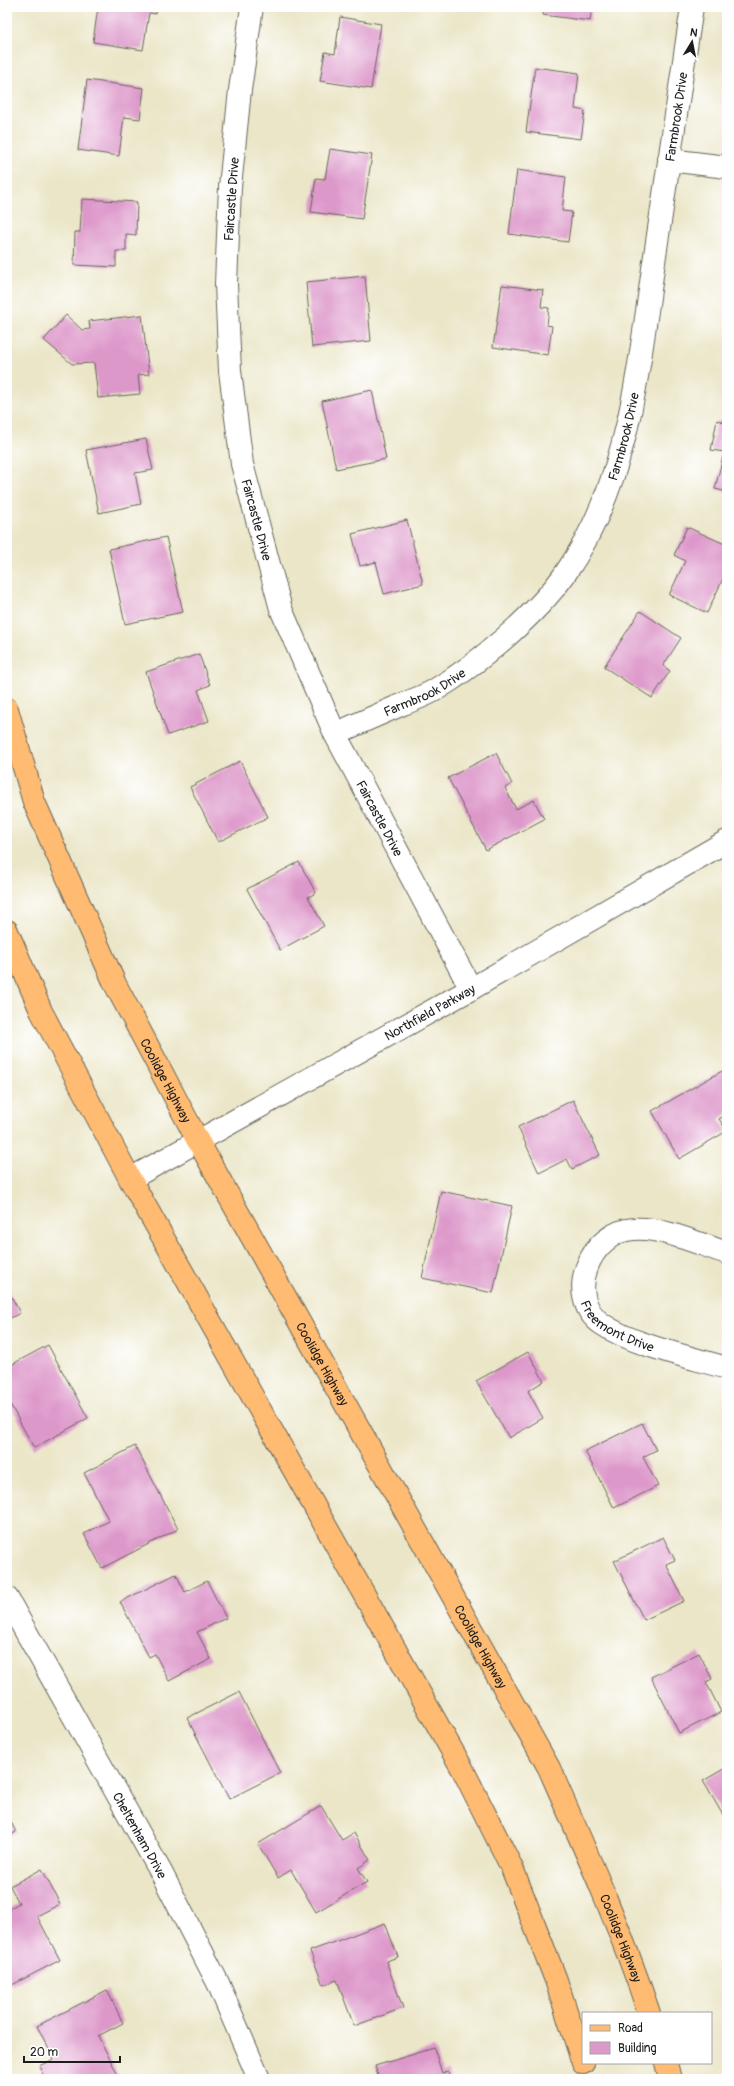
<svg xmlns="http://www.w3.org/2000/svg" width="734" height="2086" font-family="Pangolin,sans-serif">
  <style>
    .building { fill: #dd98ca }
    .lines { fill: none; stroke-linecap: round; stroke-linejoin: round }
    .minor-casing { stroke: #646358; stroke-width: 24 }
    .major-casing { stroke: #646358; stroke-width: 24 }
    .minor { stroke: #fff; stroke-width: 22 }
    .major { stroke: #ffbb71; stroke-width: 22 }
    .labels { text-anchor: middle; stroke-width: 3.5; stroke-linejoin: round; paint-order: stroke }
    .street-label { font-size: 13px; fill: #1c1c1c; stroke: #fff }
  </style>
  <rect width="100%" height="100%" fill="#fff"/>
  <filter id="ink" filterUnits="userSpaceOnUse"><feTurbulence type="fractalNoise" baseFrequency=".025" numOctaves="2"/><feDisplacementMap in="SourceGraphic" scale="8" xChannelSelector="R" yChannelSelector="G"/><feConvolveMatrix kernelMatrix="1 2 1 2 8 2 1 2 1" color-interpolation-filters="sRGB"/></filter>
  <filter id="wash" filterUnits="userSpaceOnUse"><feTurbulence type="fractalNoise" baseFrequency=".012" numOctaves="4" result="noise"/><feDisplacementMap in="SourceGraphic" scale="16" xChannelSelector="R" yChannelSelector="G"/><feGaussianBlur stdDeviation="0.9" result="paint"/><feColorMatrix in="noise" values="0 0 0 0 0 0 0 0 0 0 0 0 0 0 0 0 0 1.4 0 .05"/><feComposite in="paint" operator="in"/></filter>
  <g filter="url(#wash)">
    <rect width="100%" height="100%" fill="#ebe6c8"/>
    <g id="blocks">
      <g class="building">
        <path d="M98 7H157L156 14 149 13 143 50 93 42Z"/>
        <path d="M544 7H592L590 21 543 15Z"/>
        <path d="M340 17 381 24 371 89 320 81 325 52 335 54Z"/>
        <path d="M535 67 579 73 575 109 585 111 581 139 526 132Z"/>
        <path d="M87 80 144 88 140 119 124 117 119 156 78 150Z"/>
        <path d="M330 149 372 155 362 219 311 212 316 178 325 179Z"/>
        <path d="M517 170 566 177 562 211 572 212 568 242 509 234Z"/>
        <path d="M82 199 137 202 136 235 126 234V251H116V267L74 265 75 232H80Z"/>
        <path d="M365 276 371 341 312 347 306 282Z"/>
        <path d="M502 285 543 290 541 307 549 308 547 325 552 326 548 355 493 347Z"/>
        <path d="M66 315 82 330 90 329 89 321 142 315 149 374 138 375 140 394 98 398 94 363 72 364 44 340Z"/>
        <path d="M372 390 386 459 336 469 322 401Z"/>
        <path d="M717 420 727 423V492L715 489 724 452 711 450Z"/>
        <path d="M146 439 153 470 135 473 141 504 99 513 86 450Z"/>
        <path d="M407 520 423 584 384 594 376 562 360 566 352 534Z"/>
        <path d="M687 527 727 545V570L707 613 669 595 685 561 674 555Z"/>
        <path d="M166 537 183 612 125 624 109 549Z"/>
        <path d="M640 611 681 638 663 666 670 671 652 698 604 667Z"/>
        <path d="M199 654 210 685 198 690 209 721 168 735 146 672Z"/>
        <path d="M496 753 512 784 505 788 516 809 534 800 544 819 486 850 448 778Z"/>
        <path d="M240 761 268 817 218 842 190 787Z"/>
        <path d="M299 862 316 893 308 897 324 926 280 950 247 889Z"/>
        <path d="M722 1071 727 1079V1114L719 1119 727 1131 679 1159 652 1111Z"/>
        <path d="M573 1100 600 1155 572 1169 567 1159 539 1173 518 1127Z"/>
        <path d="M441 1191 512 1206 493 1293 422 1278Z"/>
        <path d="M7 1288 20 1313 7 1320Z"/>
        <path d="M48 1345 88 1418 34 1448 10 1404 7 1406V1367Z"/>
        <path d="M528 1352 544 1381 528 1391 543 1418 509 1438 476 1381Z"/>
        <path d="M642 1423 656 1450 643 1457 658 1486 614 1508 585 1451Z"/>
        <path d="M135 1446 178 1529 102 1568 84 1534 109 1521 84 1473Z"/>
        <path d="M663 1537 675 1560 666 1564 684 1601 644 1620 614 1561Z"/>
        <path d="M176 1574 185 1592 207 1581 226 1618 197 1632 211 1659 169 1681 155 1654 149 1657 120 1602Z"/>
        <path d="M699 1653 712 1679 706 1682 721 1712 679 1733 651 1677Z"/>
        <path d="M239 1692 280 1773 229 1799 187 1718Z"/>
        <path d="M727 1767V1822L703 1781Z"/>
        <path d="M321 1806 342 1840 354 1833 370 1860 358 1868 367 1882 316 1912 291 1870 278 1878 258 1844Z"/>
        <path d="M7 1814 16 1832 7 1837Z"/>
        <path d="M42 1869 60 1904 37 1916 60 1960 12 1985 7 1974V1910L19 1903 10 1886Z"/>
        <path d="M385 1923 398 1957 386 1961 403 2008 354 2026 337 1980 323 1985 310 1951Z"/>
        <path d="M107 1990 123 2023 98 2036 120 2079H45L39 2066 54 2059 37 2026Z"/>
        <path d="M434 2048 442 2073 448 2072 450 2079H379L375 2066Z"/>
      </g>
    </g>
  </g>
  <g filter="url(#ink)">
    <use href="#blocks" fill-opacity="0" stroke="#646358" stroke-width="1"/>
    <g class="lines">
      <g class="minor-casing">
        <g id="minor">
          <path id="s1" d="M252 7 240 90 230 187 226 284 230 371 242 464 281 609 335 734 471 989"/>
          <path d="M669 160 727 167"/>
          <path id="s2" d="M335 734C357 724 380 714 403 704 413 700 425 696 435 690 477 665 537 614 565 574 629 482 638 370 654 262 667 177 680 92 692 7"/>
          <path id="s3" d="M130 1179 471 989 727 841"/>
          <path id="s4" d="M727 1253C699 1244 662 1227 634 1229 590 1231 563 1297 602 1324 632 1345 690 1357 727 1368"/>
          <path id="s5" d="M7 1598 162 1874 218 1983 259 2079"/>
        </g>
      </g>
      <g class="major-casing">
        <g id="major">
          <path id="s6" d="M7 709 34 802 115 984 198 1141 549 1768C585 1849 621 1929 649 2013"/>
          <path d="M7 931 41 1011 130 1179 463 1770 512 1868 556 1980 583 2063"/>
          <path d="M666 2063 670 2079"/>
        </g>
      </g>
      <use href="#minor" class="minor"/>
      <use href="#major" class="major"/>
    </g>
  </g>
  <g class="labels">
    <g class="street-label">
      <text dy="5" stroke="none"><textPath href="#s2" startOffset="759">Farmbrook Drive</textPath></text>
      <text transform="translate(231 199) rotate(-86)" y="5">Faircastle Drive</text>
      <text dy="5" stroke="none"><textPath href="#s2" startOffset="435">Farmbrook Drive</textPath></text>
      <text dy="5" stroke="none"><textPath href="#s1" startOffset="517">Faircastle Drive</textPath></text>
      <text dy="5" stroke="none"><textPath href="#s2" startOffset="99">Farmbrook Drive</textPath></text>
      <text dy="5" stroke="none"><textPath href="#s1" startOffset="841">Faircastle Drive</textPath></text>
      <text dy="5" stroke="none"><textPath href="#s3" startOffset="343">Northfield Parkway</textPath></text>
      <text dy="5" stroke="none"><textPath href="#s6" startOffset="405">Coolidge Highway</textPath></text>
      <text dy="5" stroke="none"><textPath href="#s4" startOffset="238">Freemont Drive</textPath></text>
      <text dy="5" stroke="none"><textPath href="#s6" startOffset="729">Coolidge Highway</textPath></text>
      <text dy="5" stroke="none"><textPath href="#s6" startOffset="1053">Coolidge Highway</textPath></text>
      <text dy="5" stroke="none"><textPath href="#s5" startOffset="272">Cheltenham Drive</textPath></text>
      <text dy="5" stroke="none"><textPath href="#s6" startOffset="1377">Coolidge Highway</textPath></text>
    </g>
  </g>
  <rect width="734" height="2086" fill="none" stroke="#fff" stroke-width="24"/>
  <rect x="582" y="2012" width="130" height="52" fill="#ffffff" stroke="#a4a4a4"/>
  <rect x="590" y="2025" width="20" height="6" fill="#ffbb71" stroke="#a4a4a4"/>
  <text x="618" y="2032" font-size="12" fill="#1c1c1c">Road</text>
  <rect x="590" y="2042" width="20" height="12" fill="#dd98ca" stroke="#a4a4a4"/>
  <text x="618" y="2052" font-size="12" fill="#1c1c1c">Building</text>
  <g transform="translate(692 42) rotate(10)" stroke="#ffffff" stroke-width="3" paint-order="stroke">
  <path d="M0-3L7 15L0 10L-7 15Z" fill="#1c1c1c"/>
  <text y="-6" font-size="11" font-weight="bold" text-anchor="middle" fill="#1c1c1c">N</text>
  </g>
  <path d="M24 2056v6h96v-6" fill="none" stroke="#1c1c1c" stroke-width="2"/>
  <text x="30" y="2056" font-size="12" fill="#1c1c1c" stroke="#ffffff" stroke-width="3" paint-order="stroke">20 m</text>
</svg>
